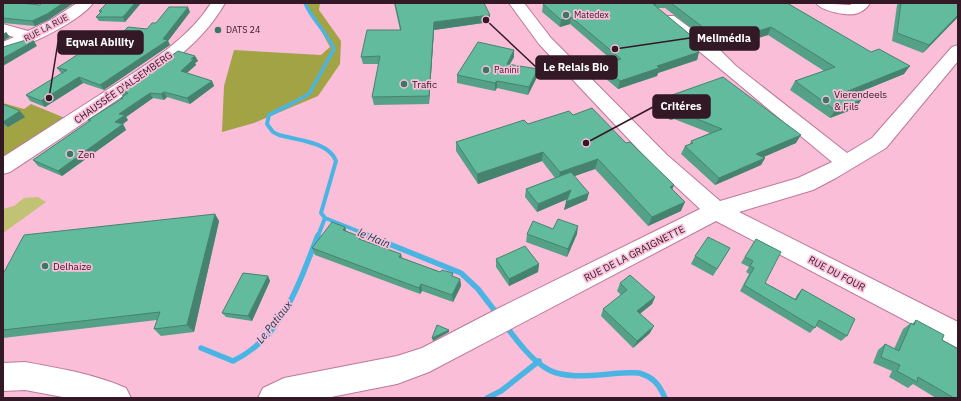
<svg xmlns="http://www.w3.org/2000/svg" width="961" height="401" font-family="'IBM Plex Sans',sans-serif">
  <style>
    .green { fill: #c0c274 }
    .forest { fill: #a1a344 }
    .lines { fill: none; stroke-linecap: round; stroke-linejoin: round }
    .stream-far2 { stroke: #4ab5e3; stroke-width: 3.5 }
    .stream-far1 { stroke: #4ab5e3; stroke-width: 4 }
    .stream { stroke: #4ab5e3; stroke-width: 5.5 }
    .minor-casing { stroke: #bd7899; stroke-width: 2 }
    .major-casing { stroke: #bd7899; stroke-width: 2 }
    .minor { fill: #fff; fill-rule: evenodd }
    .major { fill: #fff; fill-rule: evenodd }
    .wall { fill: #55a188 }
    .shaded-wall { fill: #45836f }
    .building { fill: #63bb9e; stroke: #45836f }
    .poi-dot { fill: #3a7864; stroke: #fabed9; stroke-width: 1.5 }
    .labels { text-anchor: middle; stroke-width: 3.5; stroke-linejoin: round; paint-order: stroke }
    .far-poi-label { font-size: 9px; fill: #331826; stroke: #fabed9; text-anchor: start }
    .far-street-label { font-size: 9px; fill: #331826; stroke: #fabed9 }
    .poi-label { font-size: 10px; fill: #331826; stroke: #fabed9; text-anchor: start }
    .street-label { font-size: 10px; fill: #331826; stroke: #fabed9 }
    .water-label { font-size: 11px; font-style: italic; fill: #124054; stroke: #fabed9 }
    .leader { fill: none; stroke: #331826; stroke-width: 1.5 }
    .callout-dot { fill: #331826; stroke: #fabed9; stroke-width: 1.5 }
    .callout { fill: #331826; stroke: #331826; stroke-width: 1.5 }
    .callout-label { font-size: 11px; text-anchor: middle; font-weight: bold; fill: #fff }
  </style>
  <rect width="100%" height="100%" fill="#fabed9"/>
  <path class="green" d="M38 197 46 202 3 233V209L14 206 24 198Z"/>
  <g class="forest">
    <path d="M306 3H320L319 10 341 41 340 64 318 96 254 123 222 132 224 86 234 50 321 55 330 47Z"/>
    <path d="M3 103 24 109 31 104 65 118 3 157Z"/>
  </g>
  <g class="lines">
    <path class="stream-far2" d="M289 105 309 94 334 49C327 32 312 20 305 3"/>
    <g class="stream-far1">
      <path d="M291 104 269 115 267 124 273 132 279 135C297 140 329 142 336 161L321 213 325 218 370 236"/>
      <path d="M318 236 325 218"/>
    </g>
    <g class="stream">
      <path d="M367 235 461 273 478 289 498 315"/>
      <path d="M506 326C517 341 532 361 549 370 572 382 613 371 639 373 653 377 659 384 665 398"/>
      <path d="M201 348 233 361C283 337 299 283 318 235"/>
      <path d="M487 398 501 391 539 361"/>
    </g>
    <g class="minor-casing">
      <g id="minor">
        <path d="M77 3H93C81 21 24 48 3 53V42L14 37 3 34V24L28 31 51 20Z"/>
        <path d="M509 3H524L551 38 667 155 720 201 798 178 832 162 664 22 661 19 664 16H674L720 50 736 66 847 153 872 138 952 47 958 45V61L886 148 836 178 813 190 739 212 958 322V348L716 221 429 372 397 384 326 398H258L263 388 284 378 397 356 422 348 497 309 700 209 653 165 539 44Z"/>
        <path d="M816 3 850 5 853 3H870C868 7 863 11 858 13 849 17 821 11 816 3Z"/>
        <path d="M25 362C59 368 94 374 126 388L131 398H68L25 390 3 391V363Z"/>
      </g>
    </g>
    <g class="major-casing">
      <path id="major" d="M211 3H225C200 48 153 76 111 104 77 127 44 150 10 172L3 174V157C36 136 68 115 101 94 139 69 187 42 211 3Z"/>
    </g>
    <use href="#minor" class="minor"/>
    <use href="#major" class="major"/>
  </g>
  <g class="wall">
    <path d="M3 3 40 5 50 19 35 26 3 23Z"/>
    <path d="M107 3H141L125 22 99 21 96 17 100 13 99 11Z"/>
    <path d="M394 3H484L490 22 434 30 429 104 374 105 372 97 379 64H363L361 57 400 30Z"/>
    <path d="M543 3H787L904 74 853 95 861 100 856 108 830 118 790 90 795 81 824 71 768 35 726 48 720 43 713 45 665 8H656L699 42 696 50 699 52 697 60 658 73 657 76 618 89 605 78 607 70 611 68 613 61 570 24 560 27 542 12 543 4H544Z"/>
    <path d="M899 3H958V17L923 53 892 41 897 5Z"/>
    <path d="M190 12 168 41 170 45 104 90 83 83 45 107 30 101 26 95 62 74 61 73 57 68 103 54 147 29 156 23Z"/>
    <path d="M514 50V57L510 64 537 77 528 95 497 88 495 91 457 83V75Z"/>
    <path d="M195 56 198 61 195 63 196 65 187 73 212 81 214 86 190 104 167 97 164 100 153 98 126 117 128 120 123 124 126 130 62 176 38 166 33 160 90 121 88 120 122 99 121 98 123 97 120 92Z"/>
    <path d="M658 100 796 143 763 157 765 158 761 165 715 185 681 154 685 146 690 144 691 141 710 133 674 119 670 120 655 108Z"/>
    <path d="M3 104 25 117 8 127 3 125Z"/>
    <path d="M573 115 626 143 674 185 672 189 681 211 648 226 595 169 574 176 587 200 564 210 567 199 537 212 525 197 526 189 555 178 542 161 478 184 456 151V142L528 124Z"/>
    <path d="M215 214 219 221 194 332 161 336 154 329 157 320 3 338V274Z"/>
    <path d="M345 227 346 231 361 237 362 240 401 254 402 258 460 279 461 286 453 302 422 291 420 294 315 255 312 248Z"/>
    <path d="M553 229 577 234 567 257 526 242 527 234Z"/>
    <path d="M756 239 765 283 795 299 797 295 802 289 847 336 841 341 816 326 810 333 740 291 749 274 746 272 749 267 741 263Z"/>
    <path d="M730 248 713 276 691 264 695 256Z"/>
    <path d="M496 259 539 264 538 272 509 286 496 267Z"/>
    <path d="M268 276 270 281 252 321 226 317 222 313Z"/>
    <path d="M620 283 655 297 652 304 640 314 650 333 633 348 601 316 603 309 621 295 617 291Z"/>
    <path d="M916 320 942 340 958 398H936L913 384 908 388 889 377 892 371 873 363 878 350 885 344 894 349 903 329 911 323 912 324Z"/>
  </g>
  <g class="shaded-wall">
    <path d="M63 3H74L50 19 35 26 32 21Z"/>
    <path d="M135 3H141L125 22 123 17Z"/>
    <path d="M654 3H656L655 8 653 4Z"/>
    <path d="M188 7 190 12 168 41 170 45 104 90 100 85 163 39Z"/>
    <path d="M490 15V22L434 30 429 104V96L434 22Z"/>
    <path d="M958 15V17L923 53 929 45Z"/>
    <path d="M571 17 570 24 560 27 561 20Z"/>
    <path d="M771 27 768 35 726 48 730 40Z"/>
    <path d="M6 32 10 37 3 41V34Z"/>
    <path d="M723 35 720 43 713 45 716 37Z"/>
    <path d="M34 41 37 46 3 66V58Z"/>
    <path d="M699 42 696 50 690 45Z"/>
    <path d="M514 50V57L506 71 507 64Z"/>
    <path d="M699 52 697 60 658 73 657 76 618 89 620 81 657 66Z"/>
    <path d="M195 56 198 61 195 63 196 65 183 76 181 71 191 59Z"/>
    <path d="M910 66 904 74 842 99 848 91Z"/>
    <path d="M538 69 537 77 528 95 529 87Z"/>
    <path d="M79 77 83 83 45 107 41 101Z"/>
    <path d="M212 81 214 86 190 104 187 98Z"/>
    <path d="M497 81V88L495 91V83Z"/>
    <path d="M164 92 167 97 164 100 161 94Z"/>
    <path d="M150 93 153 98 126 117 128 120 123 124 126 130 62 176 58 171 115 122 119 114Z"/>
    <path d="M861 100 856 108 830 118 835 110Z"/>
    <path d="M20 111 25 117 8 127 3 122Z"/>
    <path d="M677 111 674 119 670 120 673 113Z"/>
    <path d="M801 135 796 143 752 162 756 154Z"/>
    <path d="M543 152 542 161 478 184 477 174Z"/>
    <path d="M765 158 761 165 715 185 719 178Z"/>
    <path d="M598 159 595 169 558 182 560 172Z"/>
    <path d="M674 185 670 194V187Z"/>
    <path d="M571 190 570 198 537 212 538 204Z"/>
    <path d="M589 193 587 200 564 210 566 202Z"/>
    <path d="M685 202 681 211 648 226 652 217Z"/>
    <path d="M215 214 219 221 194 332 187 325Z"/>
    <path d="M578 226 577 234 567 257 568 249Z"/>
    <path d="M345 227 347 234 343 230Z"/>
    <path d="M401 254 402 261 399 257Z"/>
    <path d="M539 264 538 272 509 286V279Z"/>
    <path d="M268 276 270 281 252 321 248 316Z"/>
    <path d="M460 279 461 286 453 302 452 295Z"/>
    <path d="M421 284 422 291 420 294 419 288Z"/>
    <path d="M655 297 652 304 634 318 637 311Z"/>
    <path d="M654 326 650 333 633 348 637 341Z"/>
    <path d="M449 330V332L433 341 432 338Z"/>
  </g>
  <g class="building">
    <path d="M3 3H21L40 5 42 3H63L47 14 32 21 3 18Z"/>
    <path d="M107 3H135L123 17H96L102 11H99Z"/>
    <path d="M395 3H484L490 15 434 22 429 96 372 97 380 56 361 57 367 30H401Z"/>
    <path d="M546 3H654L653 4 699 42 690 45 699 52 657 66 659 68 620 81 607 70 618 66 613 61 621 59 571 17 561 20 543 4Z"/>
    <path d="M671 3H787L871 52 879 49 910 66 848 91 861 100 835 110 795 81 835 67 771 27 730 40 723 35 716 37Z"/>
    <path d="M901 3H958V15L929 45 897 33Z"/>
    <path d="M169 7H188L163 39 168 40 100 85 79 77 41 101 26 95 67 70 57 68 80 53 103 54 128 27 147 29 152 23H156Z"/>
    <path d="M26 40 34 41 3 58V47Z"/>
    <path d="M478 42 514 50 507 64 538 69 529 87 497 81 495 83 457 75Z"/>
    <path d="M178 51 195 56 191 59H194L181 71 212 81 187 98 164 92 161 94 150 93 119 114 125 115 115 122 123 124 58 171 33 160 91 120H88L123 98H121L128 93 120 92Z"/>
    <path d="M723 77 801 135 756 154 765 158 719 178 685 146 693 143 691 141 722 129 677 111 673 113 658 100Z"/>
    <path d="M3 104 20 111 3 122Z"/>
    <path d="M592 108 626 143 630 142 674 185 670 187 685 202 652 217 598 159 560 172 543 152 477 174 456 142 524 120 528 124 569 111 573 115Z"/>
    <path d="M571 172 589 193 566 202 571 190 538 204 526 189Z"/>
    <path d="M215 214 187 325 154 329 160 312 3 330V274L24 235Z"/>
    <path d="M558 219 578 226 568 249 527 234 533 221 553 229Z"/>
    <path d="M332 222 345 227 343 230 361 237 359 239 401 254 399 257 440 272 442 270 453 273 452 276 460 279 452 295 421 284 419 288 312 248Z"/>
    <path d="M708 237 730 248 717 269 695 256Z"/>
    <path d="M756 239 781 252 765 283 796 300 802 289 855 319 847 336 819 320 815 328 744 285 754 268 750 266 753 261 745 257Z"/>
    <path d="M525 246 539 264 509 279 496 259Z"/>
    <path d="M243 273 268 276 248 316 222 313Z"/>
    <path d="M630 275 655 297 637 311 654 326 637 341 603 309 627 290 620 283Z"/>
    <path d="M916 320 944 335 942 340 958 349V398H954L918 377 917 382 897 371 900 365 881 357 885 344 899 351 911 323 914 325Z"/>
    <path d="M437 325 449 330 432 338Z"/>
  </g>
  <g class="poi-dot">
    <circle cx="566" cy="15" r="4"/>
    <circle cx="218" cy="30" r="4"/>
    <circle cx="486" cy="70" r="4"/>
    <circle cx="404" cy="84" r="4"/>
    <circle cx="826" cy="100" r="4"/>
    <circle cx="70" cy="154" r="4"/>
    <circle cx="45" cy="266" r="4"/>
  </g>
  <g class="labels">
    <g class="far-poi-label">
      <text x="574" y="18">Matedex</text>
      <text x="226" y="33">DATS 24</text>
      <text x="494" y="73">Panini</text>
    </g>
    <g class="far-street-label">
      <text transform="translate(46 28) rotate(-28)" y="3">RUE LA RUE</text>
    </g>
    <g class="poi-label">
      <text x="412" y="88">Trafic</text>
      <text x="834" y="98">Vierendeels<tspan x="834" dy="12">&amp; Fils</tspan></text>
      <text x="78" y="158">Zen</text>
      <text x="53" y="270">Delhaize</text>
    </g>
    <g class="street-label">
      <text transform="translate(123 87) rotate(-35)" y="4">CHAUSSÉE D'ALSEMBERG</text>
      <text transform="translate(634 253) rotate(-27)" y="4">RUE DE LA GRAIGNETTE</text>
      <text transform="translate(837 273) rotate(28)" y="4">RUE DU FOUR</text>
    </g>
    <g class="water-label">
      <text transform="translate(374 238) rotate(22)" y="4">le Hain</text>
      <text transform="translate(274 322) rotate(-52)" y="4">Le Patiaux</text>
    </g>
  </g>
  <path class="leader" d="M615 49L690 38M49 98L58 42M486 20L536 67M586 143L653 107"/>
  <g class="callout-dot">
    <circle cx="615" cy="49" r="4"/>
    <circle cx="49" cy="98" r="4"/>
    <circle cx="486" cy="20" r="4"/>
    <circle cx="586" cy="143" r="4"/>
  </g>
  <g class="callout">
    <rect x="690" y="27" width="69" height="23" rx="4"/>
    <rect x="58" y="31" width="85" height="23" rx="4"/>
    <rect x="536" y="56" width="81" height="23" rx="4"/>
    <rect x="653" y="95" width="57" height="23" rx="4"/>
  </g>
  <g class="callout-label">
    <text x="724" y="42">Melimédia</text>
    <text x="100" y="46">Eqwal Ability</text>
    <text x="576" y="71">Le Relais Bio</text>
    <text x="681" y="110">Critéres</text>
  </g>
  <rect width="961" height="401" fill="none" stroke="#331826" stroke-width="8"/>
</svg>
